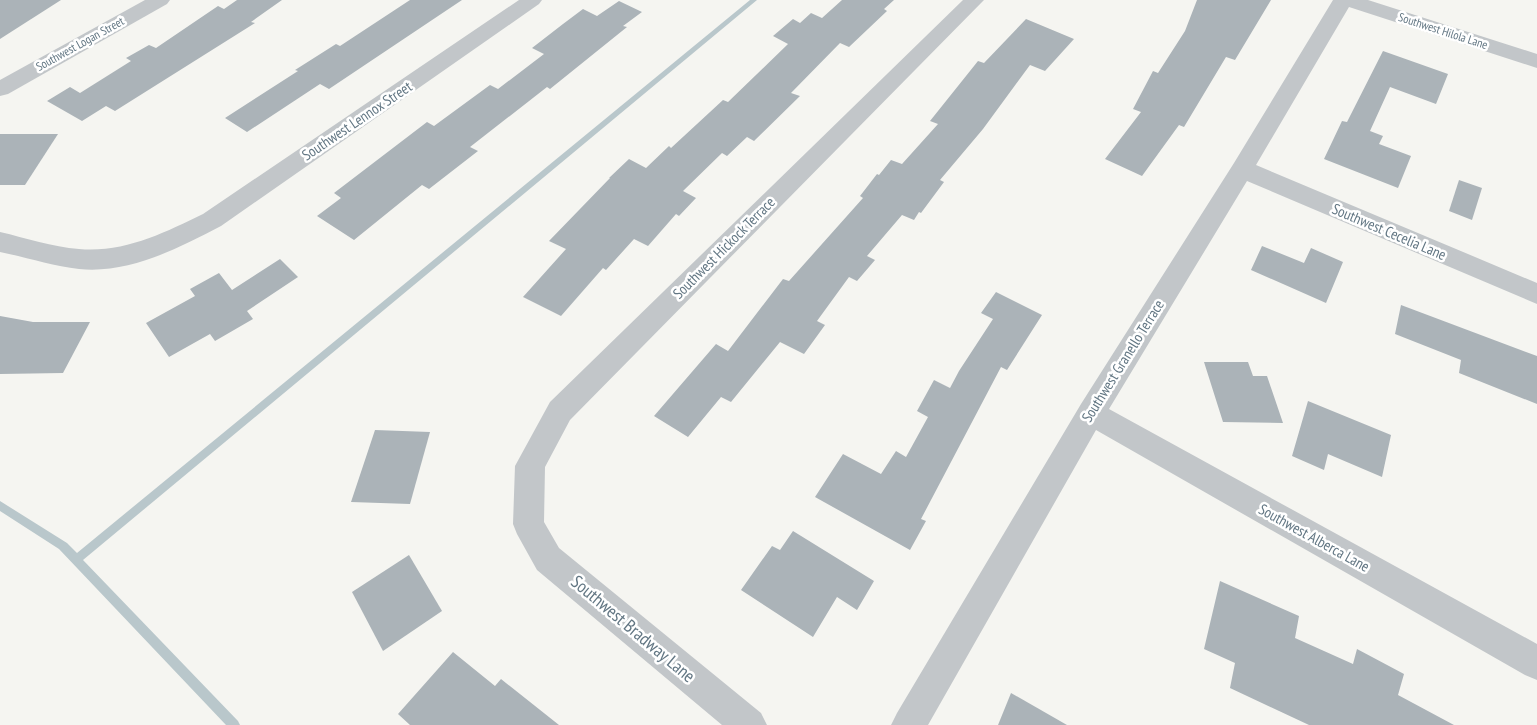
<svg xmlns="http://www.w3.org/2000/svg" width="1537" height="725" font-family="'PT Sans Narrow',sans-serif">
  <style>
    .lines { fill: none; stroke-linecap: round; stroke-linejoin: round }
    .stream { fill: #b9c7cb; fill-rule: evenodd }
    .building { fill: #abb3b8 }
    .minor { fill: #c2c6c9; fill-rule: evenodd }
    .labels { text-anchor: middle; stroke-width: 5; stroke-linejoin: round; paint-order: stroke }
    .far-street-label { font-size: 12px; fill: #627683; stroke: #fff }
    .street-label { font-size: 15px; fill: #627683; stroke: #fff }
    .near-street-label { font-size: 18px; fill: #627683; stroke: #fff }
  </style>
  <rect width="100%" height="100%" fill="#f5f5f1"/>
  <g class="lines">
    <path class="stream" d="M750 0H757L83 560 238 721 240 725H226L59 549 0 511V501L67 543 77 553Z"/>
  </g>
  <g class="building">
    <path d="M0 0H61L0 39Z"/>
    <path d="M237 0H282L251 22 255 23 115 111 106 106 82 121 47 101 70 87 80 93 131 61 126 58 149 45 156 48 218 6 224 9Z"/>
    <path d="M410 0H462L329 89 320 84 247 132 225 118 298 71 295 70 336 44 340 46Z"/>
    <path d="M842 0H894L884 9 887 11 849 47 840 43 791 93 800 96 754 141 747 137 727 156 722 153 683 191 696 198 679 216 676 214 648 246 634 239 606 270 603 268 561 316 523 297 566 249 549 241 610 178H609L629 159 646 168 669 146 671 148 723 100 728 102 788 44 773 36 793 19 800 23 811 13 822 18Z"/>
    <path d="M1197 0H1271L1235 60 1226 57 1184 127 1179 125 1142 176 1105 159 1141 112 1133 109 1153 71 1158 73 1185 31Z"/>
    <path d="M619 1 642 12 623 26 627 27 550 89 547 87 470 147 478 151 429 189 422 185 354 240 317 216 341 198 334 193 427 122 434 126 490 85 498 89 544 54 532 48 563 24 583 9 597 16Z"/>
    <path d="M1026 19 1074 39 1045 71 1030 65 983 129 940 180 944 182 921 213 919 212 914 220 902 215 867 256 875 260 857 281 849 277 817 321 825 325 804 354 780 342 731 402 721 397 688 437 654 416 716 344 728 351 783 279 789 281 863 198 860 196 877 174 879 175 891 160 902 164 938 124 930 121 978 61 984 63Z"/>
    <path d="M1383 51 1448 74 1436 104 1390 87 1370 131 1383 136 1379 144 1411 156 1398 188 1324 159 1342 121 1347 122Z"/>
    <path d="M0 134H58L25 185H0Z"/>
    <path d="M1459 180 1482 188 1472 220 1449 211Z"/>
    <path d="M1262 246 1304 263 1311 248 1343 262 1326 303 1251 270Z"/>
    <path d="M280 259 298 277 247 311 253 319 215 341 210 334 169 357 146 323 195 296 190 289 219 273 232 290Z"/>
    <path d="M996 292 1042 315 1007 370 1001 367 921 519 926 521 910 550 815 497 843 454 881 474 896 451 906 457 928 417 917 411 934 380 950 388 959 371 993 319 981 313Z"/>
    <path d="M1401 305 1537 356V404L1459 373 1461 360 1395 334Z"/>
    <path d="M0 316 33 322H90L63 373 0 374Z"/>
    <path d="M1204 362H1248L1253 376H1267L1283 423 1223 422Z"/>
    <path d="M1308 401 1391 435 1382 477 1328 454 1324 470 1292 456Z"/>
    <path d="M375 430 430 432 410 504 351 502Z"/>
    <path d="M793 531 874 581 857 610 837 597 813 637 741 590 772 546 780 550Z"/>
    <path d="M409 555 442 611 383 651 352 592Z"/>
    <path d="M1220 581 1299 616 1295 638 1353 664 1357 649 1404 674 1398 695 1454 725H1309L1230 688 1235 663 1204 649Z"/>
    <path d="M453 652 495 686 501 679 559 725H410L398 714Z"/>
    <path d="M1011 693 1067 725H998Z"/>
  </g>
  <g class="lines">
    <g class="minor">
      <path d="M145 0H170L167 4 8 94 0 96V80Z"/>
      <path d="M519 0H542L539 4 221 226C177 249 129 274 79 269 52 266 26 257 0 252V232C26 238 52 247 79 249 124 253 164 233 203 214Z"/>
      <path d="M963 0H984L570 420 545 467 544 522 559 548 761 713 767 725H722L537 570 517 534 513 524 515 466 550 402Z"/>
      <path d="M1333 0H1368L1537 54V68L1349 7 1256 165 1537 283V304L1247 181 1109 409 1537 644V680L1525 675 1096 430 928 725H891L897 713 1081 404 1234 163Z"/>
    </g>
  </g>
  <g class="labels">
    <g class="far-street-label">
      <text transform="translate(1443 31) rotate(18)" y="4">Southwest Hilola Lane</text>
      <text transform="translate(80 44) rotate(-29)" y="4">Southwest Logan Street</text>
    </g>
    <g class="street-label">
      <text transform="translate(357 121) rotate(-34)" y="5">Southwest Lennox Street</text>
      <text transform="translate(1389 232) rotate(23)" y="5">Southwest Cecelia Lane</text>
      <text transform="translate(724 248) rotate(-45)" y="5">Southwest Hickock Terrace</text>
      <text transform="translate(1123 361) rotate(-58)" y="5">Southwest Granello Terrace</text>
      <text transform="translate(1314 538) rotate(29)" y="5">Southwest Alberca Lane</text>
    </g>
    <g class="near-street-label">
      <text transform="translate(633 629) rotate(40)" y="6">Southwest Bradway Lane</text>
    </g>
  </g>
</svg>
